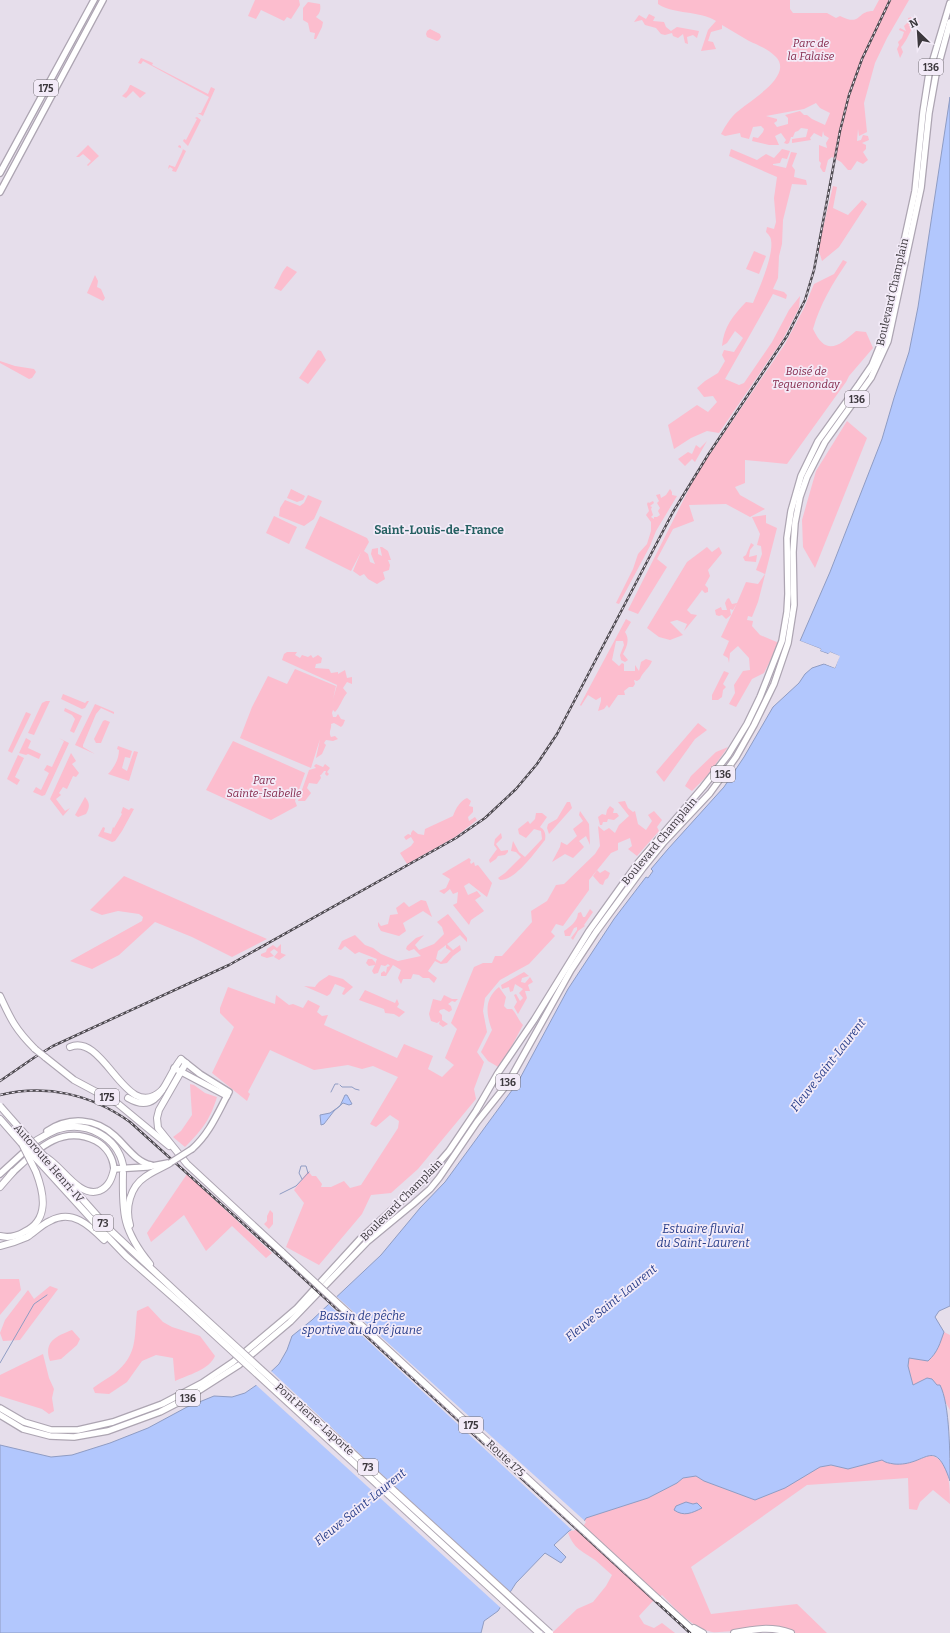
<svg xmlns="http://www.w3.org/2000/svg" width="950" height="1633" font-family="Bitter,serif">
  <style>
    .green { fill: #fcbdce; fill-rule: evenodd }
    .water { fill: #b2c7fd; stroke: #8f9cc3 }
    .pier { fill: #e6deeb }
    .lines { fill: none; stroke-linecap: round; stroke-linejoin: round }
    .stream { stroke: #8f9cc3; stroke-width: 1 }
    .primary-casing { stroke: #ada5b2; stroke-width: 8 }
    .trunk-casing { stroke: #ada5b2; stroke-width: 8 }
    .motorway-casing { stroke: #ada5b2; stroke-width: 8 }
    .primary { stroke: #fff; stroke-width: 5.5 }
    .trunk { stroke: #fff; stroke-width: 6 }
    .motorway { stroke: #fff; stroke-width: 6 }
    .rail-casing { stroke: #4e4a50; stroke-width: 2.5 }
    .rail { stroke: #f3ebf8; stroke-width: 1; stroke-dasharray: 3; stroke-linecap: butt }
    .primary-bridge-casing { stroke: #ada5b2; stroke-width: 8; stroke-linecap: butt }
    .trunk-bridge-casing { stroke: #ada5b2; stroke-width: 8; stroke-linecap: butt }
    .motorway-bridge-casing { stroke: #ada5b2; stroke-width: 8; stroke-linecap: butt }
    .primary-bridge { stroke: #fff; stroke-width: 5.5 }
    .trunk-bridge { stroke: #fff; stroke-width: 6 }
    .motorway-bridge { stroke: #fff; stroke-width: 6 }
    .labels { text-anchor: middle; stroke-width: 3.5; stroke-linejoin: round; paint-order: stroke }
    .shield { fill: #f3ebf8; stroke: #736e75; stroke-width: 1 }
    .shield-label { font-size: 10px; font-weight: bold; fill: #3c383d }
    .park-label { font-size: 11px; font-style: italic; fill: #852a4c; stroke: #f3ebf8 }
    .street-label { font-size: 11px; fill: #3c383d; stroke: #f3ebf8 }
    .neighbourhood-label { font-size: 12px; font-weight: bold; fill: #266062; stroke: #f3ebf8 }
    .water-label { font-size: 12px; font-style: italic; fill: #283e8a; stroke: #f3ebf8 }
  </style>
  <rect width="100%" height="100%" fill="#e6deeb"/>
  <g class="green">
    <path d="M255 0H299L300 5 291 19 287 17 284 21 261 10 256 19 248 16Z"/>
    <path d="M658 0H790V9L793 13H827L836 18 840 16C862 27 856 11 873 11L879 0H909L887 38 875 63 864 103 867 132 859 136 858 129 857 141 861 140 863 135 868 136 869 140 862 143 866 145V149L863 152 868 160 863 164 857 161 851 170H848L841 162 832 157 828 160 825 172H823L820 167 821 163 819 161V145L827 148 826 143 829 138 824 135 823 131 822 137 814 133 810 138 811 140 792 143V139L806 137 808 129 801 128 798 131 795 132 793 137H791L789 143 787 144 784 143 786 140 781 133 775 136 779 145H769L752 141 753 137 758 138 763 132 764 129 761 126 753 127 749 139 741 137 740 133 725 136 721 134C726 125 730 118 737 112 749 101 794 76 776 57 768 49 758 45 749 41 740 36 731 30 722 25V29L711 32 708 41 713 42 716 49 701 51 708 30 716 21C698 10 675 15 658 4ZM816 103 820 108 830 113 825 125 812 119 807 115H804L800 111 785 115 788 118V124L777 127 774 123 777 121V119L766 116 804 109Z"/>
    <path d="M308 2 320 4C321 10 320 13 316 17L323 22 322 27 316 39H314L315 33 310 32 308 23 303 20V8Z"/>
    <path d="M649 14 655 17 653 21 664 22 666 27 671 31 677 27 699 31 697 38 693 35 687 37 688 44 685 43 683 34 678 38 673 36 672 33 665 35 661 34 656 28 645 25 642 20 634 22 639 15 646 19Z"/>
    <path d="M913 17 919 21 918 25 914 28H912C911 31 904 45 901 47L903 52 900 58 897 49 899 45 898 42 902 38 904 32 899 30 900 28 906 31 904 26 908 22V18Z"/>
    <path d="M430 29 440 34 441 37 439 40 437 41 427 37 426 34 427 31Z"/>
    <path d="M141 58 153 63 152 65 208 94 211 87 215 89 203 116 198 113H201L209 97 143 61 141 64 138 63Z"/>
    <path d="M130 85H131L146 93 140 98 133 91 126 98 122 96 127 91Z"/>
    <path d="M197 117 201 120 188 146 183 141 184 139 186 140 197 119 195 118Z"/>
    <path d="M88 145 99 156 88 166 87 165 91 161 83 154 79 157H76Z"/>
    <path d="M179 145 181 146V148L186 151 176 172 172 171 173 169 170 167 168 169 169 165 175 167 182 152 183 149 178 147 177 149Z"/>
    <path d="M731 149 757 160 766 154 774 158 782 149 790 151 787 159 782 158 780 163 773 164V165L786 168 791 152 797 153 792 166 795 170 794 177 806 180 807 185 792 184 783 220 782 244 779 256 778 278 773 289 784 292 787 295 786 299 773 294 725 379 739 385 744 383 772 342 789 310 800 296 799 308 783 339 719 433 707 431 691 438 674 449 668 425 697 405 708 412 717 402 713 396 704 397 697 388 705 381 718 373 725 361 722 355 724 350 734 352 743 338 735 331 727 343 722 346C724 326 733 316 746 302L753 303C759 289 774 255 771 240 771 237 768 234 766 232L767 227 774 229 776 222 774 198 777 177 729 156Z"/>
    <path d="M833 186 837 187 833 208 848 215 862 200 867 204 839 247 822 261 818 248Z"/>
    <path d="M754 251 766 256 759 274 746 269Z"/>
    <path d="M843 260 847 262C833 283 820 304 813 329 826 357 839 346 856 331L866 332 873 348 849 376 846 382 787 464 745 460V483L735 487 740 495 765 509 750 517 726 504 689 505 694 521 673 529 657 559 667 567 638 614 628 610 697 473 785 344 804 308 814 284 834 274Z"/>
    <path d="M287 266 297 272 281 291 274 288C279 281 281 272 287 266Z"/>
    <path d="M95 275 98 281 97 287 101 289 105 298 103 301 87 293Z"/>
    <path d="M318 350 321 351 326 360 308 384 299 378Z"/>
    <path d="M0 361 15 366 34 369 36 372 32 378 29 379 0 363Z"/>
    <path d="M847 421 867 438 815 568 803 547 802 520 816 471Z"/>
    <path d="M707 441 695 462 692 459 685 466 678 459 688 452 692 454 696 445 700 448Z"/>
    <path d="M291 489 305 496 303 500 297 502 287 498Z"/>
    <path d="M670 489 672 492V495L677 496 656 531 650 546 619 604 616 603 633 569 638 554 647 544 651 531V522L646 515 649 511 647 504 648 502 649 503 653 501 654 503 650 506 652 507 651 509 653 515 651 517 654 519V517H657L660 515 658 511 660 508 657 503 659 501 656 495 660 494 661 498 666 495Z"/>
    <path d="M308 495 322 501 314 519 304 526 279 516 280 508 285 500 300 506 304 503Z"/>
    <path d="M766 515V523L777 528 758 602 752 617 748 616 747 620 753 621 752 626 760 635 779 643 764 673 752 679 736 707 729 704 735 693 734 685 743 671 750 670 749 658 738 646 730 653 729 663 728 658 723 655 729 641 721 637 737 603 733 610 730 609 731 615 726 619 722 615 719 616 716 615 715 610 721 607 722 610H727L725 603 727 599 729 598 732 604 737 603 746 582 758 584 765 574 756 570 762 554 761 546 757 545 760 534 752 517Z"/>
    <path d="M274 516 297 527 289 544 266 533Z"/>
    <path d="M320 516 367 538 369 542 364 551 368 554 370 562 375 564 371 554 372 549 378 548V554L382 556 380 547H382L388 551 391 560H388L390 565 389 570 383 572 385 579 377 584 368 579 364 574 360 576 353 571 361 552 351 571 305 548Z"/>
    <path d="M751 543 754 545 750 550 749 557 757 555 756 562 745 561 743 557 746 555Z"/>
    <path d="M707 547 712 552 719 547 722 553 708 570 710 576 705 585 708 588V592L705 593 702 590 687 610 691 614 697 615 684 631 687 624 677 620 670 622 683 635 670 640 659 637 647 628 687 562Z"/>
    <path d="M626 619 631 622 625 632C630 639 627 647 623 654L628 660 625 662 621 660 620 655 624 645 623 641H616L612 660 619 666 622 663 624 664V671H635V665L639 671 641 662 646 659 652 661C649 669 643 671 640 679L637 681 634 680 635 684 633 687H629L624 691 625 695H618L609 708 607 705 604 709 598 711 601 701V697L596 700 588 695 581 706 580 705Z"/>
    <path d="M287 652H297L295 655 300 658 302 655 308 657 311 655 313 658 318 655 322 658 321 663 316 664 315 668 329 669 331 673 338 672V674L345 670 347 678 352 677V684L347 682 343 688 347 693C342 699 340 707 335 712L333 710 332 713 333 717H336L338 714 341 719 345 720 343 725 341 727 334 723 331 724C332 729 328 731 331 737L335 736 338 739 333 741 326 740 324 743 326 745 322 754 316 758 320 739 311 768 240 738 252 707 268 676 287 684 295 669 336 686 333 699 337 685 282 660 284 654Z"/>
    <path d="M724 671 729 673 723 684 726 687 723 690 722 697 718 700H712V695Z"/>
    <path d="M63 694 85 703 87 701H89L85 708 82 709 61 699Z"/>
    <path d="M46 701H50L34 735 28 733 42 703Z"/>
    <path d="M95 704 114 712V714L101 708 96 714 83 745V747L95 754 75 745Z"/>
    <path d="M65 708 82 716 74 733 70 731 75 719 72 715 64 711Z"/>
    <path d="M26 712 31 714 12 753 8 751Z"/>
    <path d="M105 720 110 722 109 724 101 743H96L94 739 103 721Z"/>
    <path d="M698 723 707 730 695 739 664 782 656 772Z"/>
    <path d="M26 738 31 741 28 748 41 754 39 759 28 754 26 755 19 753Z"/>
    <path d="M59 738 69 743 45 795 42 796 33 792 36 787 41 790 49 773 44 770 47 765 52 767 64 741Z"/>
    <path d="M233 741 305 773 295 801 297 806 271 820 206 790Z"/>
    <path d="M118 746 132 751 130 758 125 757 122 768 127 771 134 751 138 752 129 781 108 774C114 768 119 759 119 750L117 749Z"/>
    <path d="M728 747 707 776 692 791 685 786 691 776 716 752Z"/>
    <path d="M71 753 76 761 72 764 79 773 76 777 73 776 67 789 63 787 59 793 61 795 56 799 65 811 70 808 63 816 50 799Z"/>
    <path d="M18 755 24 758 15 777 20 780 17 785 7 779Z"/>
    <path d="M316 764 323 767 325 764 330 768 327 772 329 774 327 776 325 774 326 771H324L321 775H320L321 778 317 784 309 783 307 788 311 793 305 801H298L309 770 316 768 314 766Z"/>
    <path d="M85 797C90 803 90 807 86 814L78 817 75 815Z"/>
    <path d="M467 798 471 801 469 806 473 807V812L468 817 469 821 475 817 477 820 455 837 407 864 400 853 411 846 414 842 411 837 406 840 404 837 408 834 411 835V833L413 830 418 834 424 835 425 829 453 816C456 808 460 801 467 798Z"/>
    <path d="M625 801 628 808 633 812 635 811 638 824 646 830 652 821 648 815 654 811 662 820 657 827 659 831 637 856 628 849 632 846 630 838 618 843V850L611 853 589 880V890L563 926 556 924 551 932 555 936 529 964 500 980 485 998 483 1011 487 1032 477 1052 484 1062 474 1089 476 1099 418 1169 391 1193 371 1195 362 1214 319 1265 286 1247 304 1203 294 1190 308 1171 312 1176H316L322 1184 321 1187H331L344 1181 350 1188 361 1185 398 1128 399 1121 390 1115 376 1127 370 1124 398 1077 373 1066 362 1069 348 1065 314 1070 270 1050 248 1092 250 1094 247 1101 212 1073 234 1027 220 1013V1008L228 987 275 1004 276 995 289 1005 293 1004 303 1008 308 1000 320 1006 317 1012 322 1016 328 1015 324 1025 397 1058 404 1044 433 1056 428 1069 442 1077 454 1065 445 1058 457 1029 451 1023 474 967 483 963H492L495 956H502L532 922 531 911 547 901 556 885 564 884 595 854 600 846 598 826 604 831 609 828 615 833 619 825 629 816 618 802Z"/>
    <path d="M567 802H570L572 808 549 834 547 828 548 824 557 819Z"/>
    <path d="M610 806 614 809 613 813H617L619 816 614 820 608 819 607 822H603L602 825H600L598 817 602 814 606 815 607 810Z"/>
    <path d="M123 807 129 810 131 808 134 809 122 831 115 841 112 842 98 836 103 827 105 828 104 832 111 834 113 827 114 828 122 814 121 813Z"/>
    <path d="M580 811 589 824 590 845 586 836 579 841 584 847 573 858 565 854 552 862 560 847 561 842 567 845 577 836 573 829 583 821 579 815Z"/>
    <path d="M536 813H542L547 817 540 827C545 830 546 834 545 840 536 851 515 881 500 880L498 878 505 873 521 857 516 852 511 851 513 841 519 852 525 857 542 839 541 831 534 829 526 838 519 834 518 829 528 821 530 824 535 819Z"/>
    <path d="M501 833 502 838 496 844 501 851 508 850V852L505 855 498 856 496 859 490 863 489 860 497 849 494 845 495 839Z"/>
    <path d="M469 858 471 860 470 862 471 864 474 862 475 866 478 865 492 883 487 897 469 883 464 886 468 895 477 891 481 896 475 900 484 911 471 920 469 925 453 905 457 903 458 892 453 894 450 889 444 894 439 891 446 888 450 879 442 874Z"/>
    <path d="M597 870 600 873 605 870 610 873 608 878 605 880 603 885 600 884 593 876Z"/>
    <path d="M124 876 267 939 232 957 192 937 155 922 119 955 92 969 70 961 142 921 143 917 139 914 118 911 102 915 90 910Z"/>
    <path d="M421 900 426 901 432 917 423 911 403 923 406 931 399 936 381 931 378 926V922L381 926 388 924 390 915 398 914 396 908 404 902 409 907Z"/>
    <path d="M590 909 593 912 584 925 585 926 578 931 573 940 571 938 577 930V927L574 928 570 936H565L564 931C571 926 577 922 578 913L581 912 583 917H585Z"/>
    <path d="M448 914 467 938V942L460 935 447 944 453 950 460 945 461 950 453 956 447 963 441 964 435 961 428 971 437 978 434 983 429 978H423L419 975 413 974 411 979H403L401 984 398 978 401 970 393 965 386 976H381V973L384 971 386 973 387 967 390 966 388 964 385 966 381 965 378 973 374 974 372 971 375 965 369 966 366 963 368 959H372L375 962V964L377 959 359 952 355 954 345 946 341 950 338 949 342 941 355 935 365 945 373 948 381 954 398 961 421 956 414 949 409 951 406 949 407 946 416 938 424 935 415 945 419 950 434 944 444 934 442 927 437 922ZM446 945V948L451 951 441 962 436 959 438 951Z"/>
    <path d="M281 944V953L286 955 279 960 274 957 278 952 274 949 270 952 274 956 267 958 261 956V954L266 952 267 949 273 945 277 948Z"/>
    <path d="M524 972 529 976 522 978 521 982 525 983 530 977 533 982 528 985 530 991H525L527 998 518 1014 514 1007 517 1002 514 995 516 994 520 1001 523 998 519 993 523 989 515 984 513 991 510 992 509 987 502 989 501 985Z"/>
    <path d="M329 975 343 979 353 987 344 995 342 994 345 988 335 984 330 994 327 996 304 986 315 987C318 981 324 979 329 975Z"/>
    <path d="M499 987 506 997 504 1006 507 1009H512C517 1014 518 1020 523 1025L500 1068 488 1061 481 1052 492 1030C486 1014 484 999 499 987Z"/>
    <path d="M365 990 395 1003 397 999 399 1004 397 1007 405 1012 399 1017 394 1014 385 1013 384 1009 359 1000Z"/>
    <path d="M444 995 452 999H458L455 1002 452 1001 448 1004 451 1006 452 1010 449 1012 444 1009 440 1010 439 1012 442 1015V1020L448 1024 443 1027 439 1024 440 1021 437 1023 431 1021 429 1014 433 999 441 1001Z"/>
    <path d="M190 1084 194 1085 205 1093 217 1097C210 1120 202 1130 185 1147L173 1137 181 1131 192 1115Z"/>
    <path d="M187 1174 272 1253 266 1258 232 1226 206 1251 184 1215 151 1242 147 1233Z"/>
    <path d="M270 1210 273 1213V1224L269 1229 264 1224 267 1221V1216Z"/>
    <path d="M0 1279H19L21 1290 0 1315Z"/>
    <path d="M50 1286 58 1289 20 1340 3 1341 0 1333 5 1320 28 1290 34 1299Z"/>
    <path d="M148 1306 163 1322 172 1327 200 1336 215 1356C209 1370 188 1375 175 1381L173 1358 156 1355 142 1361 127 1382 109 1394 95 1393 93 1388C99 1383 107 1379 114 1374 138 1355 134 1339 137 1311Z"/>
    <path d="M72 1330 80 1339 77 1345 61 1359 50 1361C43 1341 57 1336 72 1330Z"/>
    <path d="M944 1332 950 1335V1410L932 1379 927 1378 913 1385 908 1366 909 1358 928 1361C938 1352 940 1343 944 1332Z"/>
    <path d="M43 1354 49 1378 54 1389 52 1398 54 1411 49 1414 42 1409 0 1396V1375Z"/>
    <path d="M930 1455C950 1460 950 1486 950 1504L933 1490 920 1502 917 1510 909 1509 908 1478 807 1485 691 1567 711 1614 797 1604 827 1633H796L788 1630 736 1632C728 1630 720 1633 712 1632 692 1628 676 1609 662 1595L652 1602 639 1616 644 1624 654 1628 662 1623 675 1633H552L577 1609 593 1602 606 1586 612 1575C606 1570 601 1565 595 1560 581 1550 575 1550 568 1533L583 1523 586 1518 648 1498 677 1483 683 1478 696 1476 704 1481 755 1500 785 1488 819 1467 831 1465 848 1469 882 1460 913 1462Z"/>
  </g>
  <g class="water">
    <path d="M950 97V1306L939 1311 935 1317 944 1332C940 1343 938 1352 928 1361L909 1358 908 1366 913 1385 927 1378 932 1379 937 1385H940C950 1404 950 1457 950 1481 934 1434 926 1467 894 1464 889 1463 886 1463 882 1460L848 1469 831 1465 820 1467 785 1488 755 1500 704 1481 696 1476 683 1478 677 1483 648 1498 586 1518 583 1523 569 1531 554 1545 566 1557 561 1563 545 1553 516 1583 498 1611 484 1621 481 1633H0V1445L51 1457 72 1455 110 1443 148 1428 187 1407 214 1396 232 1397 245 1393 258 1384 279 1364 287 1350 292 1336 312 1320 381 1255 420 1208 445 1182 518 1082 568 989 614 919 646 877 648 878 653 871 651 869 668 849 724 787 744 757 773 707 799 683 805 674 812 668 824 664 835 668 839 656 830 652 829 654 820 651 821 649 800 641 830 572 882 439 894 398 909 352 918 307Z"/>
    <path d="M345 1095H347L352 1104 349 1105 343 1103 334 1111 324 1124 321 1125 320 1115 330 1113 340 1106Z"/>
    <path d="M686 1502 693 1504 697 1503 702 1508C692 1513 684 1517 674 1510L676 1506Z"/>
  </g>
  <g class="pier">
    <path d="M798 640 821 649 820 651 828 654 830 652 840 656 835 668 821 662H824L834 666 837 657 831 654 828 656 819 652 818 650 799 643Z"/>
    <path d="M335 1295 586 1522 584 1525 573 1531 327 1303Z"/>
    <path d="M270 1370 511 1595 502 1609 255 1384Z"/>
  </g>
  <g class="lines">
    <g class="stream">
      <path d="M340 1085 342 1087H352L355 1089 359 1090"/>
      <path d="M331 1092 335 1084H338"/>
      <path d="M302 1179 299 1173 301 1166H306L308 1173"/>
      <path d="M280 1194 296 1186 309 1172"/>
      <path d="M0 1363 34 1304 47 1295"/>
    </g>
    <g class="primary-casing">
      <g id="primary">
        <path d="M0 173 94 0"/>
        <path d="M0 192 103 0"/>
        <path d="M181 1059 200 1074 229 1092C218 1112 210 1133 192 1149"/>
        <path d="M174 1068 227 1096"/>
        <path d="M47 1131C69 1116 96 1118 115 1136 126 1146 136 1162 151 1165"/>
        <path d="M0 1174 36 1141"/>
        <path d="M10 1175C35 1152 60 1123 96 1141 107 1147 113 1158 114 1169L147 1167 168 1163"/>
        <path d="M0 1408 24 1422 51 1430H78L113 1422 162 1404 202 1383 233 1362 283 1320 297 1308 360 1239 422 1182 449 1151 476 1111 498 1073 534 1020 589 931 637 864 703 787 728 755 747 724 760 697 782 641 787 612 788 594 787 538 791 511 801 476 818 441 859 384 872 365 883 338 915 191 923 112 929 73 950 3"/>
        <path d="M0 1415 23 1429 50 1436 74 1437 108 1431 160 1412 189 1397 239 1365 290 1322 367 1242 413 1204 430 1189 439 1178 477 1122 508 1083 571 970 596 932 643 868 664 842 710 793 736 757 754 725 774 684 788 643 794 605 793 552 795 523 800 497 807 477 825 442 871 378 888 341 921 188 929 113 936 74 950 22"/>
      </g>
    </g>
    <g class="trunk-casing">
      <g id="trunk">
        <path d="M0 996C11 1020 16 1030 35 1049"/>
        <path d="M70 1047C105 1032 126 1125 162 1090"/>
        <path d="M45 1057 74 1080 117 1103 169 1146"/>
        <path d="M186 1063 159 1110 157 1118 158 1128 187 1164 282 1252"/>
        <path d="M128 1098C160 1117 165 1078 181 1059"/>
        <path d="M658 1599 696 1633"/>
        <path d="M694 1628 703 1633"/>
        <path d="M734 1633C754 1629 771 1626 791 1633"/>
      </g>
    </g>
    <g class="motorway-casing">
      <g id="motorway">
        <path d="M0 1119 22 1144"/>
        <path d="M37 1140C45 1136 51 1131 59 1129 87 1121 117 1137 123 1165"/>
        <path d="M44 1156 110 1230 186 1301"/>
        <path d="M44 1156C61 1164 78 1198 99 1191 109 1187 112 1178 114 1169"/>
        <path d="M43 1166 104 1233 126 1256 183 1306"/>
        <path d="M123 1173C122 1214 123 1231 150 1264"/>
        <path d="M0 1187 13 1172"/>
        <path d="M130 1225C125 1208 130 1187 145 1177 153 1171 162 1168 170 1163"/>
        <path d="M0 1236C8 1238 17 1236 24 1232 50 1220 44 1193 36 1172"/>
        <path d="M0 1246C9 1244 18 1241 27 1237 35 1232 41 1225 50 1221 72 1209 89 1225 104 1240"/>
      </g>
    </g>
    <use href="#primary" class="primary"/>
    <use href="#trunk" class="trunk"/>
    <use href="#motorway" class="motorway"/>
    <g class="rail-casing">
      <g id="rail">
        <path d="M0 1081 35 1057 53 1046 229 965 456 838 485 818 516 789 537 764 557 734 673 512 708 455 787 336 805 300 814 270 840 131 849 95 862 59 890 0"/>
        <path d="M0 1095C46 1084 91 1094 130 1122L279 1256 690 1633"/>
      </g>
    </g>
    <use href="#rail" class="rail"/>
    <g class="primary-bridge-casing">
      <path id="primary-bridge" d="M170 1163 192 1149"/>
    </g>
    <g class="trunk-bridge-casing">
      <g id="trunk-bridge">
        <path d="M35 1049 45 1057"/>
        <path d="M282 1252 658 1599"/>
      </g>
    </g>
    <g class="motorway-bridge-casing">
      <g id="motorway-bridge">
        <path d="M0 1106 44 1156"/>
        <path d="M22 1144 36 1172"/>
        <path d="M26 1148 43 1166"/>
        <path d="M186 1301 550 1633"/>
        <path d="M183 1306 539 1633"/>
      </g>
    </g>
    <use href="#primary-bridge" class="primary-bridge"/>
    <use href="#trunk-bridge" class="trunk-bridge"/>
    <use href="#motorway-bridge" class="motorway-bridge"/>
  </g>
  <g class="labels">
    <g class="shield">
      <rect x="919" y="59" width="24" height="16" rx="3"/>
      <rect x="34" y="80" width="24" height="16" rx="3"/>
      <rect x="845" y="391" width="24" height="16" rx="3"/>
      <rect x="711" y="766" width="24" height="16" rx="3"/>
      <rect x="496" y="1074" width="24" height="16" rx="3"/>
      <rect x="95" y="1089" width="24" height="16" rx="3"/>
      <rect x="93" y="1215" width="20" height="16" rx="3"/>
      <rect x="176" y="1390" width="24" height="16" rx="3"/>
      <rect x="459" y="1417" width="24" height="16" rx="3"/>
      <rect x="358" y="1459" width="20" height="16" rx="3"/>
    </g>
    <g class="shield-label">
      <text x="931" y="71">136</text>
      <text x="46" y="92">175</text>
      <text x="857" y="403">136</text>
      <text x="723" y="778">136</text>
      <text x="508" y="1086">136</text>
      <text x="107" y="1101">175</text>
      <text x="103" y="1227">73</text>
      <text x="188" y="1402">136</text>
      <text x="471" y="1429">175</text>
      <text x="368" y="1471">73</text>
    </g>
    <g class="park-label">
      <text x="811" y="47">Parc de<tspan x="811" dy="13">la Falaise</tspan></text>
      <text x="806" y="375">Boisé de<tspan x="806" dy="13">Tequenonday</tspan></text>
      <text x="264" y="784">Parc<tspan x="264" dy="13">Sainte-Isabelle</tspan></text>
    </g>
    <g class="street-label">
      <text transform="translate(892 292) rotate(-77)" y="4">Boulevard Champlain</text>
      <text transform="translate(659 841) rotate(-50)" y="4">Boulevard Champlain</text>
      <text transform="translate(49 1163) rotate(49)" y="4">Autoroute Henri-IV</text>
      <text transform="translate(401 1200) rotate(-45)" y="4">Boulevard Champlain</text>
      <text transform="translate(315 1419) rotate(42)" y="4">Pont Pierre-Laporte</text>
      <text transform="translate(506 1458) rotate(43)" y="4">Route 175</text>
    </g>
    <g class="neighbourhood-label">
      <text x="439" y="534">Saint-Louis-de-France</text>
    </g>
    <g class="water-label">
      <text transform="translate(828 1065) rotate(-52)" y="4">Fleuve Saint-Laurent</text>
      <text x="703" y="1233">Estuaire fluvial<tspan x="703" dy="14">du Saint-Laurent</tspan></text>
      <text transform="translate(611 1303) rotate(-39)" y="4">Fleuve Saint-Laurent</text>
      <text x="362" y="1320">Bassin de pêche<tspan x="362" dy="14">sportive au doré jaune</tspan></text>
      <text transform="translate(360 1507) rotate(-39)" y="4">Fleuve Saint-Laurent</text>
    </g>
  </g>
  <g transform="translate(918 32) rotate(335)" stroke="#f3ebf8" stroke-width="3" paint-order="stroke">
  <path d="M0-3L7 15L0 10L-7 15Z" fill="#3c383d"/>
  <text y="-6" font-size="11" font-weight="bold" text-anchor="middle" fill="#3c383d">N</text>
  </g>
</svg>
